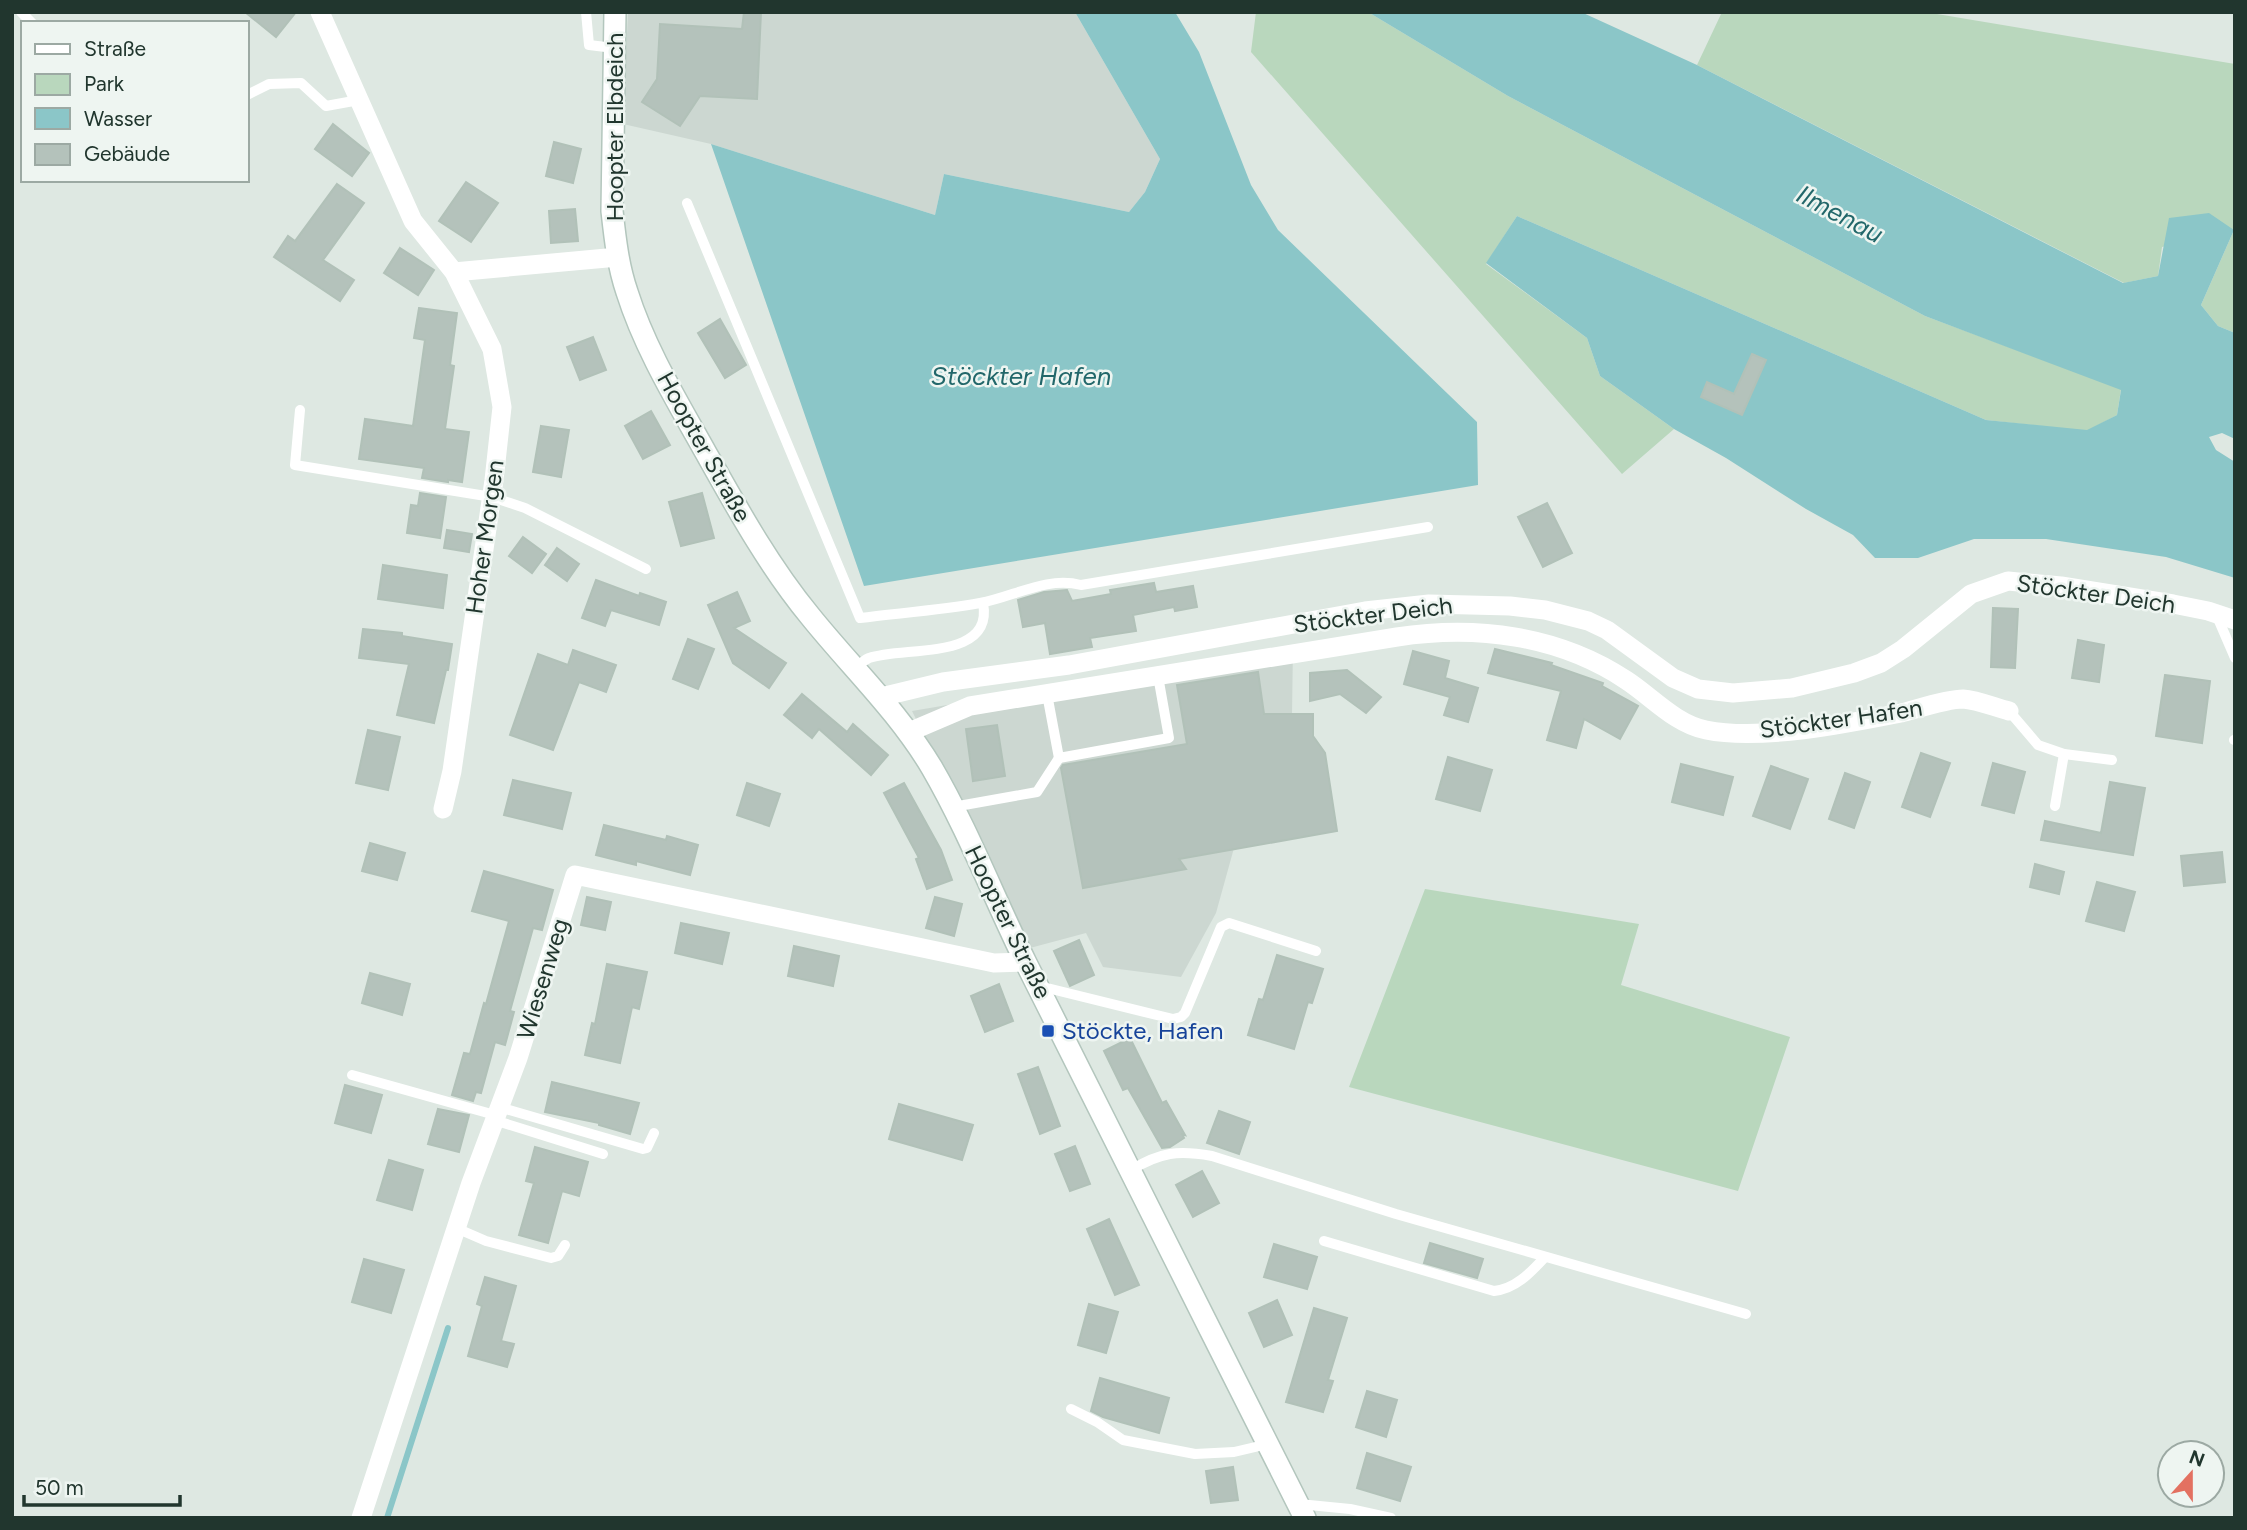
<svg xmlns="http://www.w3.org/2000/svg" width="2247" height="1530" font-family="Figtree,sans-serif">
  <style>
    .built { fill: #ccd7d1 }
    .green { fill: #b9d7bd }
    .water { fill: #8bc6c8 }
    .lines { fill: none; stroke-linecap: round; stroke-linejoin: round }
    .stream { stroke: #8bc6c8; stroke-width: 6 }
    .building { fill: #b4c2bb; stroke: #b1c1b8; stroke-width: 2 }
    .secondary-casing { stroke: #b3c6bd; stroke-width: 24 }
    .lane { stroke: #fff; stroke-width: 10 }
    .street { stroke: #fff; stroke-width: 19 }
    .secondary { stroke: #fff; stroke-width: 21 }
    .transit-dot { fill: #1a4fb4; stroke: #eef5f1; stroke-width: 2.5 }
    .labels { text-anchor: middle; stroke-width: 5; stroke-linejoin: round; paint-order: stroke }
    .street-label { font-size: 24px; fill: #21362e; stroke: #eef5f1 }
    .transit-label { font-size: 24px; fill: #164399; stroke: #eef5f1; text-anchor: start }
    .water-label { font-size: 26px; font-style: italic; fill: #22676a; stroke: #eef5f1 }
  </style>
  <rect width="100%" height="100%" fill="#dee8e2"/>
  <g class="built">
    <path d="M628 12H1075L1160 159 1145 192 1129 212 944 174 935 215 711 144 623 124Z"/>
    <path d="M1293 646 1292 715 1313 745H1320L1325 753 1337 831 1234 848 1216 913 1181 977 1103 967 1086 933 1030 948 912 711Z"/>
  </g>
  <g class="green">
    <path d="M1256 12H1368L1508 96 1925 316 2121 389 2117 415 2087 431 1986 420 1517 216 1486 264 1587 338 1600 376 1674 429 1622 474 1251 52Z"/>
    <path d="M1722 12H1925L2235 64V333L2218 326 2201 305 2234 230 2162 247 2158 276 2124 283 1697 65Z"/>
    <path d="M1425 889 1639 924 1621 985 1790 1037 1738 1191 1349 1087Z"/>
  </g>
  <g class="water">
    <path d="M1075 12H1175L1199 52 1251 185 1278 230 1477 422 1478 485 864 586 711 144 935 215 944 174 1129 212 1145 192 1160 159Z"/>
    <path d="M1368 12H1581L1697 65 2123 283 2158 276 2169 218 2209 213 2234 230 2201 305 2218 326 2235 333V439L2222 433 2209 437 2216 450 2235 462V578L2166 557 2046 539H1974L1918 558H1875L1853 535 1806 509 1726 458 1674 429 1600 376 1587 338 1486 263 1517 216 1986 420 2087 430 2117 415 2121 390 1925 316 1508 96Z"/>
  </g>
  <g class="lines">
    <path class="stream" d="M387 1518 448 1328"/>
  </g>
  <g class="building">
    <path d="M245 12H296L276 37Z"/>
    <path d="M744 12H761L757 99 700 96 680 126 642 102 657 79 660 24 742 29Z"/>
    <path d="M333 124 369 153 352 176 315 149Z"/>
    <path d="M554 142 581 149 573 183 546 176Z"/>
    <path d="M466 182 498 203 471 242 439 221Z"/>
    <path d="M337 184 364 203 323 260 354 280 340 301 274 257 288 236 295 241Z"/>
    <path d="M575 209 578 241 551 243 549 211Z"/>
    <path d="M400 248 434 270 418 295 384 273Z"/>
    <path d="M419 308 457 313 450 365 454 366 445 429 469 432 462 482 448 480V482L422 478 424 468 359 459 365 419 413 426 425 340 414 338Z"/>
    <path d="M720 319 746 365 725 378 698 333Z"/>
    <path d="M593 337 606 370 580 380 567 347Z"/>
    <path d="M1752 354 1766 360 1742 415 1701 397 1707 382 1734 394Z"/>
    <path d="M651 411 670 445 643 459 625 426Z"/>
    <path d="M541 426 569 430 561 477 533 472Z"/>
    <path d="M420 493 446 497 440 538 407 533 411 505 418 506Z"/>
    <path d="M702 493 714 538 681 546 669 502Z"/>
    <path d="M1547 503 1572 553 1543 567 1518 517Z"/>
    <path d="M447 530 472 534 469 552 444 548Z"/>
    <path d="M523 537 546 554 532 573 509 556Z"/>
    <path d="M557 548 579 564 567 581 545 565Z"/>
    <path d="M383 565 447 575 443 608 378 599Z"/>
    <path d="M596 580 639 596 640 593 666 602 659 625 611 610 605 626 582 618Z"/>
    <path d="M1154 583 1156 592 1193 586 1197 607 1175 611 1174 607 1133 615 1136 631 1090 638 1092 647 1050 654 1045 623 1023 627 1018 600 1044 592 1067 590 1072 601 1111 594 1110 590Z"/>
    <path d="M737 592 750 621 734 628 786 663 769 688 733 663 708 605Z"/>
    <path d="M1993 608 2018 609 2015 668 1991 667Z"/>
    <path d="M363 629 402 633V636L452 644 448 670H446L434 723 397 715 409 664 359 658Z"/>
    <path d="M688 639 714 649 698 689 673 679Z"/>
    <path d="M2078 640 2104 645 2099 682 2072 678Z"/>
    <path d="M1495 649 1552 663 1551 665 1603 683 1602 686 1638 706 1620 739 1584 719 1576 748 1547 740 1561 691 1488 673Z"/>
    <path d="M573 650 616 665 606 692 579 682 553 750 510 735 538 654 568 665Z"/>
    <path d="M1413 651 1449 661 1445 678 1478 688 1468 722 1444 715 1450 697 1404 684Z"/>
    <path d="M1347 670 1381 697 1366 713 1340 694 1310 701V673Z"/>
    <path d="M1258 672 1264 714H1313V736L1325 753 1337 831 1179 859 1186 869 1083 888 1061 768 1063 765 1187 744 1177 685Z"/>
    <path d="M2165 675 2210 681 2202 743 2156 736Z"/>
    <path d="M802 694 847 732 853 724 888 755 871 775 819 729 812 738 784 715Z"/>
    <path d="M997 725 1005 776 973 781 966 729Z"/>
    <path d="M368 730 400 737 388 790 356 783Z"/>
    <path d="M1921 753 1950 763 1930 817 1902 807Z"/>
    <path d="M1448 757 1492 770 1480 811 1436 799Z"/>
    <path d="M1993 763 2025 772 2014 813 1982 805Z"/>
    <path d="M1681 764 1733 777 1723 815 1672 802Z"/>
    <path d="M1771 766 1808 779 1790 829 1753 816Z"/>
    <path d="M1845 773 1870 782 1854 828 1829 819Z"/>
    <path d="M513 780 571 793 562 829 504 815Z"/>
    <path d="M2110 782 2145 788 2133 855 2041 840 2045 821 2101 833Z"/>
    <path d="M747 783 780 794 769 826 737 815Z"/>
    <path d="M904 783 941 850 952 880 927 889 916 859 919 858 884 793Z"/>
    <path d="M604 825 666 840 667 836 698 845 690 875 636 861V865L596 855Z"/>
    <path d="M370 843 405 853 397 880 362 871Z"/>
    <path d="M2222 852 2225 882 2184 886 2181 856Z"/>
    <path d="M2035 864 2064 872 2059 894 2030 887Z"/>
    <path d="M484 871 553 890 542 930 533 928 510 1011 514 1012 505 1045 495 1042 481 1093 476 1092 473 1101 452 1095 464 1053 470 1054 484 1003 486 1004 509 921 472 911Z"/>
    <path d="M2097 882 2135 892 2124 931 2086 921Z"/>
    <path d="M587 897 611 902 605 930 581 925Z"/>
    <path d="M935 897 962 904 954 936 926 928Z"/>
    <path d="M681 923 729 933 722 964 675 953Z"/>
    <path d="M1079 940 1094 975 1070 986 1054 951Z"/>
    <path d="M794 946 839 956 833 986 788 976Z"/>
    <path d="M1277 955 1323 969 1312 1003 1308 1002 1294 1049 1248 1035 1259 999 1263 1000Z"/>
    <path d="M607 964 647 972 639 1009 632 1007 620 1063 585 1055 592 1023 595 1024Z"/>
    <path d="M370 973 410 984 402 1015 362 1003Z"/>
    <path d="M999 984 1013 1021 985 1032 971 996Z"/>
    <path d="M1130 1038 1162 1103 1166 1101 1185 1135 1182 1134 1184 1138 1170 1147 1162 1148 1128 1088 1123 1090 1104 1051Z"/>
    <path d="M1038 1067 1060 1126 1040 1134 1018 1074Z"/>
    <path d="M552 1082 639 1103 630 1134 599 1125V1123L545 1112Z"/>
    <path d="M345 1085 382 1095 371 1133 335 1123Z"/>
    <path d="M899 1104 973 1125 962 1160 889 1139Z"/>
    <path d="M438 1109 469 1115 459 1152 428 1144Z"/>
    <path d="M1219 1111 1250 1122 1239 1154 1207 1143Z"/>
    <path d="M1075 1146 1090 1184 1070 1191 1055 1154Z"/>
    <path d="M535 1147 588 1162 579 1196 562 1191 548 1243 519 1235 534 1183 526 1181Z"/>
    <path d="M389 1160 423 1170 412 1210 377 1200Z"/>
    <path d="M1202 1171 1219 1203 1193 1217 1176 1185Z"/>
    <path d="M1109 1219 1139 1285 1115 1295 1087 1229Z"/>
    <path d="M1430 1243 1483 1259 1477 1278 1424 1263Z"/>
    <path d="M1274 1244 1317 1257 1307 1289 1264 1277Z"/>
    <path d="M364 1259 404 1270 391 1313 352 1302Z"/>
    <path d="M485 1277 516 1286 501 1341 514 1344 507 1367 468 1356 482 1306 477 1304Z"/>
    <path d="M1277 1300 1292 1335 1264 1347 1249 1313Z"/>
    <path d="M1089 1304 1118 1312 1106 1353 1078 1345Z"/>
    <path d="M1314 1308 1347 1318 1328 1380 1333 1381 1323 1412 1286 1402Z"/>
    <path d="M1100 1378 1169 1398 1159 1433 1103 1417 1091 1411Z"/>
    <path d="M1367 1391 1397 1400 1386 1437 1356 1427Z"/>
    <path d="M1367 1453 1411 1467 1400 1501 1357 1488Z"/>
    <path d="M1233 1467 1238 1500 1211 1503 1206 1471Z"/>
  </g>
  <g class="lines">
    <g class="secondary-casing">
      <path id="secondary" d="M615 12 612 211C615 238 618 266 627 292 645 349 677 401 706 453 738 510 769 566 810 616 851 667 898 711 932 768 968 830 994 898 1026 963 1118 1148 1212 1333 1305 1518"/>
    </g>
    <g class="lane">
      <path d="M21 12 32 23"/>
      <path d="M586 12 589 45 614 48"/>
      <path d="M247 95 269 84 301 83 326 106 359 100"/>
      <path d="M687 203 860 618C900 613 941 610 980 603 1014 597 1046 576 1081 585L1428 527"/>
      <path d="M300 410 295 465 492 497 525 508 646 569"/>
      <path d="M2216 614 2235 658"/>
      <path d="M856 668C860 664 864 660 869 658 905 646 994 661 983 603"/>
      <path d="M1047 694 1059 758 1169 738 1158 676"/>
      <path d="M2009 711 2038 745 2064 754 2112 760"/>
      <path d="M2234 740H2235"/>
      <path d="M2055 806 2064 754"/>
      <path d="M953 807 1037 792 1059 758"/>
      <path d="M1039 986 1173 1019 1181 1017 1185 1013 1221 927 1229 923 1316 951"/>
      <path d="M352 1075 495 1115"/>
      <path d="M499 1107 643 1149 647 1148 654 1133"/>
      <path d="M494 1120 603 1154"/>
      <path d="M1131 1170C1161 1152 1178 1150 1212 1156L1396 1214 1746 1314"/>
      <path d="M456 1228 486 1241 551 1258 558 1256 565 1245"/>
      <path d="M1324 1241 1494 1291C1516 1289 1531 1272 1545 1257"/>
      <path d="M1071 1409 1097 1422 1123 1440 1195 1454 1234 1452 1268 1444"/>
      <path d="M1299 1504 1350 1509 1391 1518"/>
    </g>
    <g class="street">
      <path d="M320 12 413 221 454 272 492 349 502 407 494 480 452 771 443 809"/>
      <path d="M454 272 618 257"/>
      <path d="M881 697 943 682 1069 665 1365 611 1429 604 1510 606 1545 610 1588 621 1607 630 1673 678 1698 689 1733 693 1792 688 1854 673 1881 663 1903 649 1971 594 2008 581 2061 586 2173 604 2208 611 2235 620"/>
      <path d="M909 732 970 706 1397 637C1476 625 1558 635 1626 680 1651 696 1675 724 1706 730 1760 741 1846 724 1901 713 1917 709 1947 699 1963 699 1977 700 1994 707 2009 711"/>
      <path d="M361 1518 471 1183 518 1058 575 875 994 963 1026 962"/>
    </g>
    <use href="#secondary" class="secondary"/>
  </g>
  <rect class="transit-dot" x="1041" y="1024" width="14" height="14" rx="3.5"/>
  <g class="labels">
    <g class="street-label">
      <text transform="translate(615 127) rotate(-90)" y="8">Hoopter Elbdeich</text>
      <text transform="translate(704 447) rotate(61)" y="8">Hoopter Straße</text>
      <text transform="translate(485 537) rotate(-82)" y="8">Hoher Morgen</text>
      <text transform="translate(2096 594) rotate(8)" y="8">Stöckter Deich</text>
      <text transform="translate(1373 615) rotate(-7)" y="8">Stöckter Deich</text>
      <text transform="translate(1841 719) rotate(-8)" y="8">Stöckter Hafen</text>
      <text transform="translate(1008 922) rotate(64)" y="8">Hoopter Straße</text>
      <text transform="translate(543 979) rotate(-73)" y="8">Wiesenweg</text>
    </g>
    <g class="transit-label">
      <text x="1062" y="1039">Stöckte, Hafen</text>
    </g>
    <g class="water-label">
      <text transform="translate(1840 214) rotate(28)" y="9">Ilmenau</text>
      <text x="1021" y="385">Stöckter Hafen</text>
    </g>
  </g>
  <rect width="2247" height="1530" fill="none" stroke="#21362e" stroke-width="28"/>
  <rect x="21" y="21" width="228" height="161" fill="#eef5f1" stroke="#9ca9a3" stroke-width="2"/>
  <rect x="35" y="44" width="35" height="10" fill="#ffffff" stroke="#9ca9a3" stroke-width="2"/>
  <text x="84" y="56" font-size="21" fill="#21362e">Straße</text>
  <rect x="35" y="74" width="35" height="21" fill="#b9d7bd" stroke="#9ca9a3" stroke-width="2"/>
  <text x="84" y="91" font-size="21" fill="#21362e">Park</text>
  <rect x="35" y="108" width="35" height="21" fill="#8bc6c8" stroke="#9ca9a3" stroke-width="2"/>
  <text x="84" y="126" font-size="21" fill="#21362e">Wasser</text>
  <rect x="35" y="144" width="35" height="21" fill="#b4c2bb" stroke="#9ca9a3" stroke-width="2"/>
  <text x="84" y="161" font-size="21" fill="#21362e">Gebäude</text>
  <g transform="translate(2191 1474) rotate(21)"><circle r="33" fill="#eef5f1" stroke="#9ca9a3" stroke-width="2"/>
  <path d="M0-5L12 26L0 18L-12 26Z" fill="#e37161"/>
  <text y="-10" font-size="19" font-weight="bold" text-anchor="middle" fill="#21362e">N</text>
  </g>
  <path d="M24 1495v10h156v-10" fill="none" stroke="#21362e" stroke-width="3.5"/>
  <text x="35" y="1495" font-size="21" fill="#21362e" stroke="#eef5f1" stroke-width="5" paint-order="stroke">50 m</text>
</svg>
